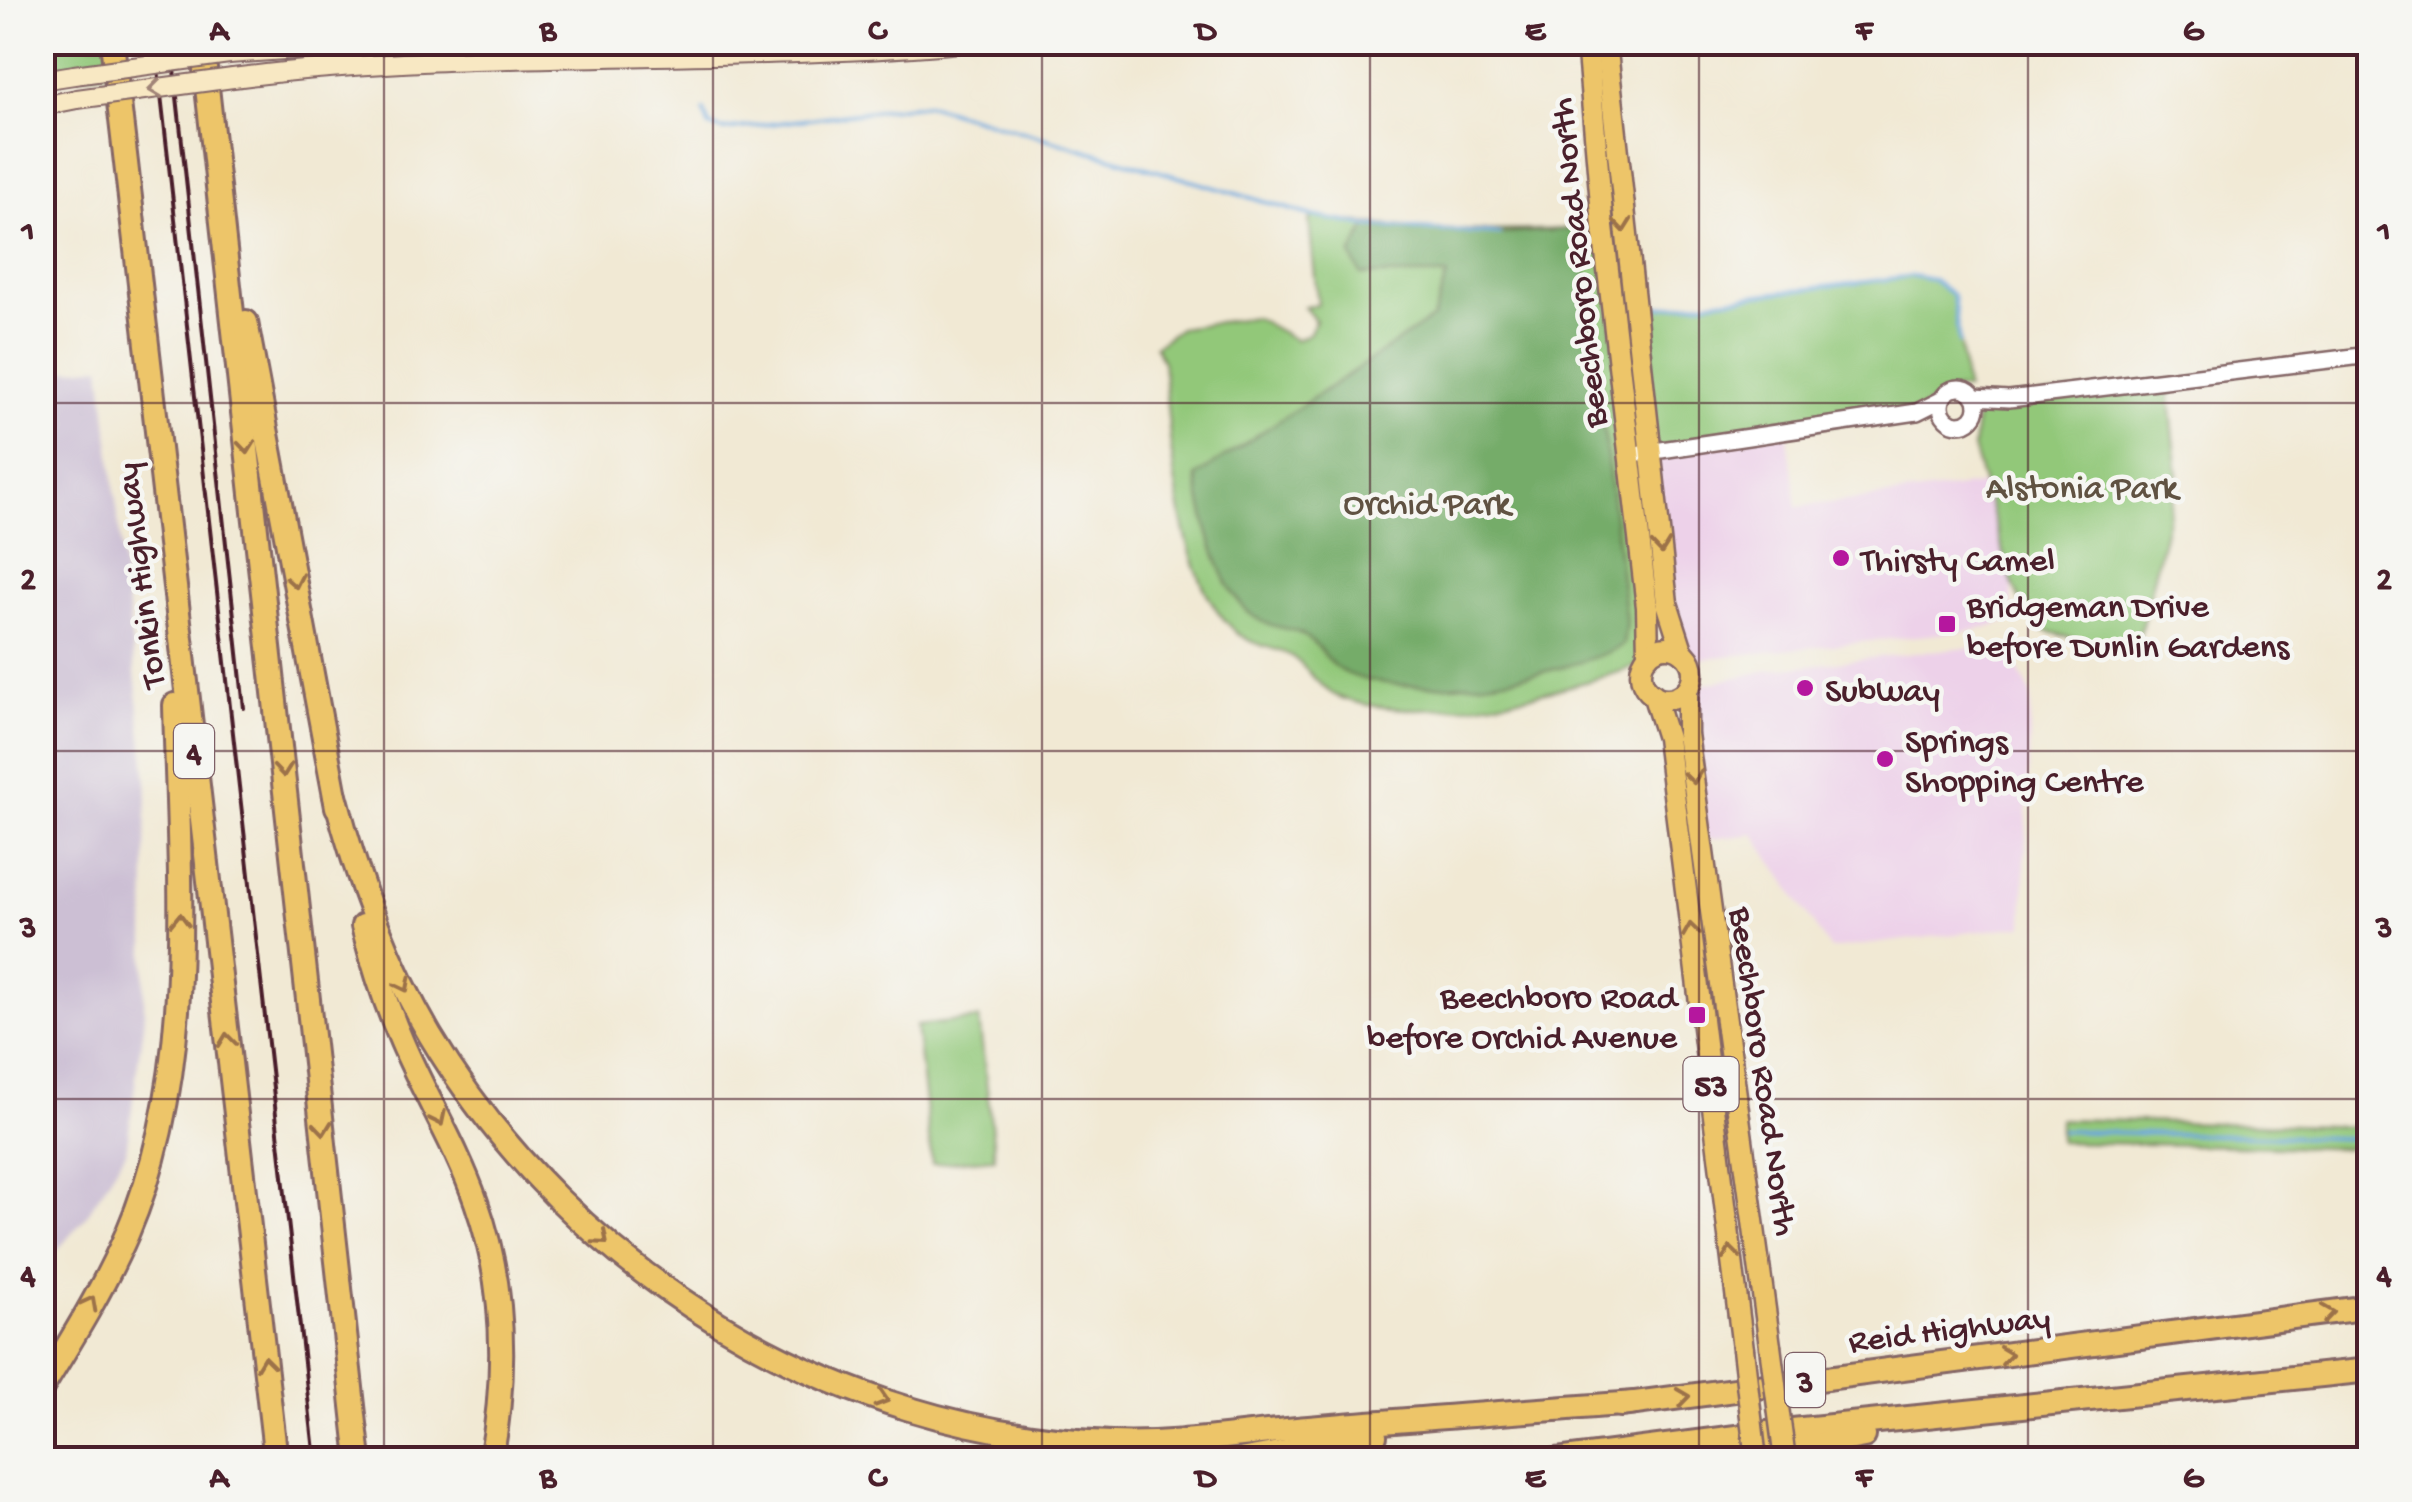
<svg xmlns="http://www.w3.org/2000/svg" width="2412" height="1502" font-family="'Gochi Hand',sans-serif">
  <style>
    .built { fill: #edd1e9 }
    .industrial { fill: #ccbfd4 }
    .green { fill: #92c879; stroke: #6e7452; stroke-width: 2.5 }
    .forest { fill: #75ac69; stroke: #60664a; stroke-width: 2.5 }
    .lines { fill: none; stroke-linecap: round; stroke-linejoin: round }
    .stream { stroke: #6ca7dc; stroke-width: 4 }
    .tertiary-casing { stroke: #846666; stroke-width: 20 }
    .secondary-casing { stroke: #846666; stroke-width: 22 }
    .primary-casing { stroke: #846666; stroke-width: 25 }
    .motorway-casing { stroke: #846666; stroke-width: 28 }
    .tertiary { stroke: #fff; stroke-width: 15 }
    .secondary { stroke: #f8e8c3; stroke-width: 18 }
    .primary { stroke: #edc569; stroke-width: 20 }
    .motorway { stroke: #edc569; stroke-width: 22 }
    .rail { stroke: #4a1f2b; stroke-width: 4 }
    .secondary-bridge-casing { stroke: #846666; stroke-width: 22; stroke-linecap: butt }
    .primary-bridge-casing { stroke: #846666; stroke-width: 25; stroke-linecap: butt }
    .secondary-bridge { stroke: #f8e8c3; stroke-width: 18 }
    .primary-bridge { stroke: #edc569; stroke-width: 20 }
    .oneway { stroke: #a18477 }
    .oneway2 { stroke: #9c724a }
    .grid { fill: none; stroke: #4a1f2b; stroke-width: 2.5; stroke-opacity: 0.55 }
    .poi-dot { fill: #b5179e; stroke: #f6f6f2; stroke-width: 4 }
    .labels { text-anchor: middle; stroke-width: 9; stroke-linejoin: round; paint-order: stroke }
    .shield { fill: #f6f6f2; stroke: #7e6067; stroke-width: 2.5 }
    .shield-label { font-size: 32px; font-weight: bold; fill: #4a1f2b }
    .street-label { font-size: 35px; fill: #4a1f2b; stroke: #f6f6f2 }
    .park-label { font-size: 35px; fill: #605242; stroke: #f6f6f2 }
    .poi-label { font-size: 35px; fill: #4a1f2b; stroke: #f6f6f2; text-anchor: start }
    .neatline { fill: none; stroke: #4a1f2b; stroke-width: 4 }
    .grid-label { font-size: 32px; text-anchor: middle; font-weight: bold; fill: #4a1f2b }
  </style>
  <rect width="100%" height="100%" fill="#f6f6f2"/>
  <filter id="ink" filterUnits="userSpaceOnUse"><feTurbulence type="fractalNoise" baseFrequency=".01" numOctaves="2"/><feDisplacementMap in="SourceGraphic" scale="20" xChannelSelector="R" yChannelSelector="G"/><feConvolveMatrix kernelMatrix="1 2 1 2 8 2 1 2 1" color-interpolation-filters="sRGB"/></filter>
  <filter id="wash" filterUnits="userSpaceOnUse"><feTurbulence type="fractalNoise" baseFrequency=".0048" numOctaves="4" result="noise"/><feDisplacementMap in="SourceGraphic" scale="40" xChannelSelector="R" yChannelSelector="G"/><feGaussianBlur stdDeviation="2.25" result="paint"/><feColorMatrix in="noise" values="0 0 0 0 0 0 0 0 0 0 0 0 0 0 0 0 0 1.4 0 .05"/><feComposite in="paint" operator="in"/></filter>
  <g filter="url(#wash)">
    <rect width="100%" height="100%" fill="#f1e9d4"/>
    <g class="built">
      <path d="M1787 428 1797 507 1986 484 2012 582 2011 621 1977 630 1690 660 1683 653 1650 451Z"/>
      <path d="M1958 648 2003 650 2014 660 2031 694 2023 926 1830 949 1754 834 1702 840 1689 688 1768 670Z"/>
    </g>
    <path class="industrial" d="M101 366 147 782 144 1017 126 1152 85 1218 43 1267V373Z"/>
    <g class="green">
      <path d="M42 43H112L115 70 43 81Z"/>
      <path d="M1313 216C1409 233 1505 233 1603 227L1643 664C1561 692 1422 728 1339 697 1321 690 1308 669 1294 658 1282 648 1259 648 1245 638 1174 592 1171 438 1163 362L1155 346 1180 328 1254 317 1296 340 1310 333 1315 320 1304 307 1318 305 1309 221Z"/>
      <path d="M1913 276 1933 280 1953 295 1966 389 1949 391 1917 412 1650 450 1633 310Z"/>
      <path d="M2168 381 2178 476 2135 654 2042 630 2028 618 2012 582 1973 448 1977 409 2009 399Z"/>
      <path d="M979 1019 995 1158 932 1164 916 1026Z"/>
      <path d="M2059 1119 2369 1127V1149L2059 1142Z"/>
    </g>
    <path class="forest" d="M1367 226 1500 234 1581 228 1626 622 1623 645C1563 677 1402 704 1340 670 1327 663 1321 647 1308 638 1294 627 1274 629 1259 620 1219 597 1203 517 1196 476L1433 318 1447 275H1361L1351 255Z"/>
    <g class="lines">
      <g class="stream">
        <path d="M704 111 709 126 724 130 927 104 1313 216 1367 226 1500 234"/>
        <path d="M1654 308 1913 276 1933 280 1953 295 1959 343"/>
        <path d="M2062 1131 2370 1139"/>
      </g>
    </g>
  </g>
  <g filter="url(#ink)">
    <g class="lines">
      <g class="tertiary-casing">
        <g id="tertiary">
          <circle cx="1959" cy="406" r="18"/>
          <path d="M1975 397 2009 399 2370 355"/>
          <path d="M1641 453 1917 412 1941 400"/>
        </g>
      </g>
      <g class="secondary-casing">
        <g id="secondary">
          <path d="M229 54 397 42"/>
          <path d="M233 78C478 46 726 66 972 42"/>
          <path d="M42 80 74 75"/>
          <path d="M42 106 77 99"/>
        </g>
      </g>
      <g class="primary-casing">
        <g id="primary">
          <path d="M1587 42 1603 227 1647 607 1648 656"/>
          <path d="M1606 42 1667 603 1683 653"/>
          <circle cx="1667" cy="673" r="26"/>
          <path d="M1687 691V734L1770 1346"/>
          <path d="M1653 694 1667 738 1743 1349"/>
        </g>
      </g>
      <g class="motorway-casing">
        <g id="motorway">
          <path d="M112 42 276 1460"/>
          <path d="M202 42 359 1460"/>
          <path d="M246 322 337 807"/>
          <path d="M335 795C357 879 386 960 430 1035 571 1272 834 1433 1111 1443 1180 1446 1251 1432 1320 1427 1425 1418 1530 1411 1635 1403"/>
          <path d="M363 926C373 965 386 1005 402 1042 425 1096 457 1147 476 1202 506 1286 507 1373 491 1460"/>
          <path d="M42 1388C72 1339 104 1287 127 1234 198 1070 179 878 175 705"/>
          <path d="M1620 1405 2370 1307"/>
          <path d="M1240 1460 1375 1436"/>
          <path d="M1557 1460 1783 1431 2370 1370"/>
          <path d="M1736 1460 1864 1436"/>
        </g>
      </g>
      <use href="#tertiary" class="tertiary"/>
      <use href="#secondary" class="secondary"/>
      <use href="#primary" class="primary"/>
      <use href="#motorway" class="motorway"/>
      <g class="rail">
        <path d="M155 42 315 1460"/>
        <path d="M171 42 244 708"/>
      </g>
      <g class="secondary-bridge-casing">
        <g id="secondary-bridge">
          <path d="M74 75 229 54"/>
          <path d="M77 99 233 78"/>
        </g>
      </g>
      <g class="primary-bridge-casing">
        <g id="primary-bridge">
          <path d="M1770 1346 1785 1460"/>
          <path d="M1743 1349 1756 1460"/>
        </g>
      </g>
      <use href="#secondary-bridge" class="secondary-bridge"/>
      <use href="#primary-bridge" class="primary-bridge"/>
    </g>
    <defs><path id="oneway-chevron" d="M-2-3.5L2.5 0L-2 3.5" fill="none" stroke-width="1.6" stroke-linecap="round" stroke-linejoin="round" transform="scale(2.5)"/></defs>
    <use class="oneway" href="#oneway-chevron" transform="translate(155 89) rotate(173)"/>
    <g class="oneway2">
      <use href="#oneway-chevron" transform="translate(1623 225) rotate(84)"/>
      <use href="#oneway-chevron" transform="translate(247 447) rotate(84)"/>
      <use href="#oneway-chevron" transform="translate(1661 547) rotate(84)"/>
      <use href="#oneway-chevron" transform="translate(295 581) rotate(79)"/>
      <use href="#oneway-chevron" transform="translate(283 770) rotate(84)"/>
      <use href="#oneway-chevron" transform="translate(1693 777) rotate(82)"/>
      <use href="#oneway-chevron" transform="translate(180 920) rotate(-89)"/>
      <use href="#oneway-chevron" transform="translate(1691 930) rotate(-98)"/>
      <use href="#oneway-chevron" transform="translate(404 985) rotate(63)"/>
      <use href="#oneway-chevron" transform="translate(227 1040) rotate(-97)"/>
      <use href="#oneway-chevron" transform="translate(439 1119) rotate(64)"/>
      <use href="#oneway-chevron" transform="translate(323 1128) rotate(84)"/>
      <use href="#oneway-chevron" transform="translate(602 1239) rotate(41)"/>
      <use href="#oneway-chevron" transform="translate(1731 1253) rotate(-97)"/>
      <use href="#oneway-chevron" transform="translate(90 1303) rotate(-62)"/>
      <use href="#oneway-chevron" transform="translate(2328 1313) rotate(-8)"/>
      <use href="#oneway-chevron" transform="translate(2006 1355) rotate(-7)"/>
      <use href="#oneway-chevron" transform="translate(265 1363) rotate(-97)"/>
      <use href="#oneway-chevron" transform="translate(1683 1397) rotate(-8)"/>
      <use href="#oneway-chevron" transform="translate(882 1399) rotate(18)"/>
    </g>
  </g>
  <path class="grid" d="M384 42V1460M713 42V1460M1042 42V1460M1370 42V1460M1699 42V1460M2028 42V1460M42 403H2370M42 751H2370M42 1099H2370"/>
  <g class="poi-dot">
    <circle cx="1841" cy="558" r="10"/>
    <rect x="1937" y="614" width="20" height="20" rx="5"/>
    <circle cx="1805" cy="688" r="10"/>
    <circle cx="1885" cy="759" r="10"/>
    <rect x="1687" y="1005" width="20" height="20" rx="5"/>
  </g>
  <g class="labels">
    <g class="shield">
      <rect x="174" y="724" width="40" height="54" rx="8"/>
      <rect x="1683.5" y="1057" width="55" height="54" rx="8"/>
      <rect x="1785" y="1353" width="40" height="54" rx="8"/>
    </g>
    <g class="shield-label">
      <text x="194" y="762">4</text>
      <text x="1711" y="1095">53</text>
      <text x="1805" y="1391">3</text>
    </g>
    <g class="street-label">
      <text transform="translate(1576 263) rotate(-96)" y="12">Beechboro Road North</text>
      <text transform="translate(138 576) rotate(-97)" y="12">Tonkin Highway</text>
      <text transform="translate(1766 1071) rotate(82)" y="12">Beechboro Road North</text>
      <text transform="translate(1949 1327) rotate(-7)" y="12">Reid Highway</text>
    </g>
    <g class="park-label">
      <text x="2082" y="497">Alstonia Park</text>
      <text x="1427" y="513">Orchid Park</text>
    </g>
    <g class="poi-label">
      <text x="1861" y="570">Thirsty Camel</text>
      <text x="1967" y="616">Bridgeman Drive<tspan x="1967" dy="40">before Dunlin Gardens</tspan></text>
      <text x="1825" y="700">Subway</text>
      <text x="1905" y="751">Springs<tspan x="1905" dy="40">Shopping Centre</tspan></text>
      <text x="1677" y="1007" text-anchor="end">Beechboro Road<tspan x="1677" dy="40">before Orchid Avenue</tspan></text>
    </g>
  </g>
  <rect width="2412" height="1502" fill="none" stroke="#f6f6f2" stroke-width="110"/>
  <rect x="55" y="55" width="2302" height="1392" class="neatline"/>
  <g class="grid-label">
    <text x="219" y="39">A</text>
    <text x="548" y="39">B</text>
    <text x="877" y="39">C</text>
    <text x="1206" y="39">D</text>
    <text x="1535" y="39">E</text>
    <text x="1864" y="39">F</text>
    <text x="2193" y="39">G</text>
    <text x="28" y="240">1</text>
    <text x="2384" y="240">1</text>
    <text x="28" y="588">2</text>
    <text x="2384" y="588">2</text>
    <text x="28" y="936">3</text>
    <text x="2384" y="936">3</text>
    <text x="28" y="1284">4</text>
    <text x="2384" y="1284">4</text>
    <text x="219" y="1486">A</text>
    <text x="548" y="1486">B</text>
    <text x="877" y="1486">C</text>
    <text x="1206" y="1486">D</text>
    <text x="1535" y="1486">E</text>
    <text x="1864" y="1486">F</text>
    <text x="2193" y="1486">G</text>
  </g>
</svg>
